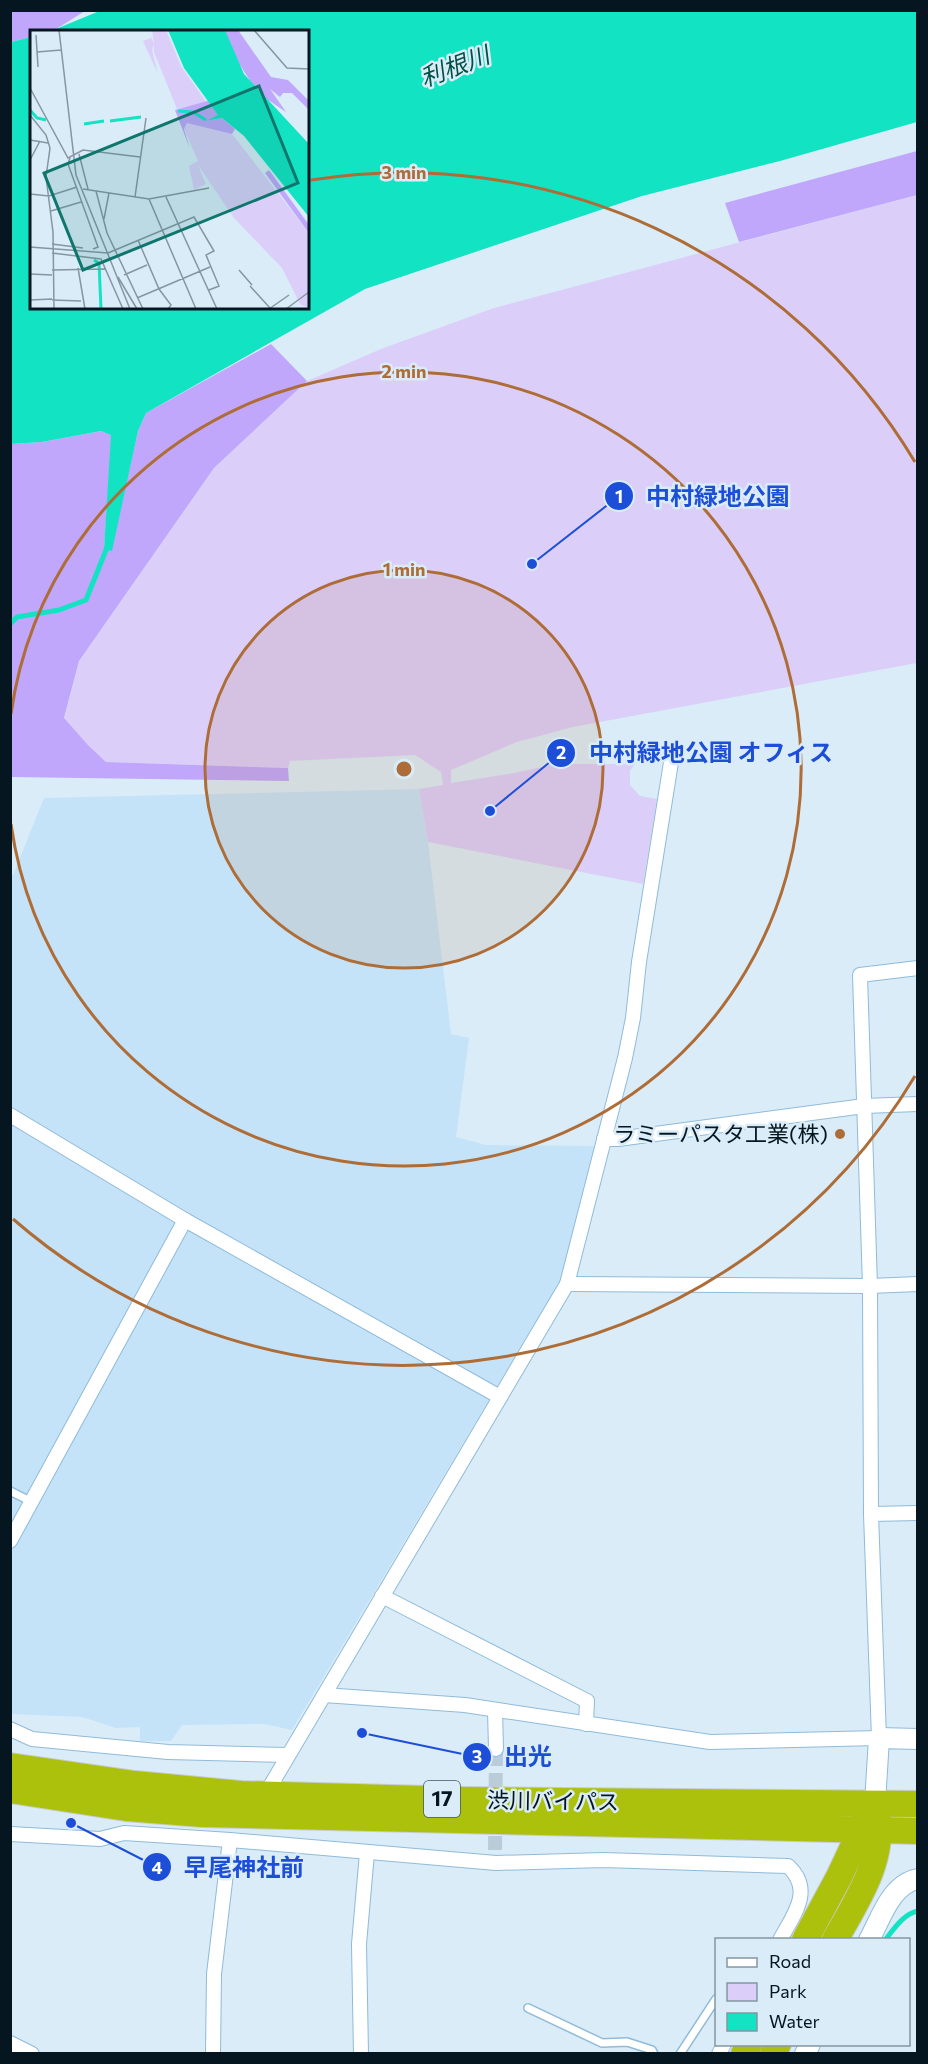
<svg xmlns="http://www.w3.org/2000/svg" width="928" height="2064" font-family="Commissioner,'Noto Sans JP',sans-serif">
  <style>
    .built { fill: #c4e3f8 }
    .green { fill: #dbcffa }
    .forest { fill: #c0a7fb }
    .water { fill: #11e3c3 }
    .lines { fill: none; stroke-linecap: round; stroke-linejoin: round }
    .stream { stroke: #11e3c3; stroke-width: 5 }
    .street-tunnel { stroke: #baccd8; stroke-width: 14; stroke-dasharray: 14 7; stroke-linecap: butt }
    .lane-casing { stroke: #8fbbd9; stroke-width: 10 }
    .street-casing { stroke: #8fbbd9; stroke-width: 16 }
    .secondary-casing { stroke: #8fbbd9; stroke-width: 22 }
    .highway-casing { stroke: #c8ccce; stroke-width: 28 }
    .lane { stroke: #fff; stroke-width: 7 }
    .street { stroke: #fff; stroke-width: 14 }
    .secondary { stroke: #fff; stroke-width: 20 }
    .highway { stroke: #acc10b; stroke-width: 26 }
    .ring { fill: none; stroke: #ae6c37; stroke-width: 3 }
    .poi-dot { fill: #ae6c37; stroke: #daecf8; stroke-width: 2 }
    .labels { text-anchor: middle; stroke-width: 5; stroke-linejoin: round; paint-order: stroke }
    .shield { fill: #daecf8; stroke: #465662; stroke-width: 1.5 }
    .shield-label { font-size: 21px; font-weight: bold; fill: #061621 }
    .poi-label { font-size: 22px; fill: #061621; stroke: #daecf8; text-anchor: end }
    .street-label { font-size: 22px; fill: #061621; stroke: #daecf8 }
    .water-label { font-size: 24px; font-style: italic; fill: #015245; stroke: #daecf8 }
    .inset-river { fill: none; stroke: #11e3c3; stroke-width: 3 }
    .inset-road { fill: none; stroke: #8596a2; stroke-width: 1.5 }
    .view { fill: #0f766e; fill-opacity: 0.15; stroke: #0f766e; stroke-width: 3 }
    .inset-edge { fill: none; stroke: #061621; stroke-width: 3 }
    .centre { fill: #ae6c37; stroke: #daecf8; stroke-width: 3 }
    .ring-label { font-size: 18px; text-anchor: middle; font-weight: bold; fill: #ae6c37; stroke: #daecf8; stroke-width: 5; stroke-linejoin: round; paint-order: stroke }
    .leader { fill: none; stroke: #1d4ed8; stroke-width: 2 }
    .callout-dot { fill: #1d4ed8; stroke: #daecf8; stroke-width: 2 }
    .mark-label { font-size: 18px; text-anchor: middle; font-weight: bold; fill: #fff }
    .callout-label { font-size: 24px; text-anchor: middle; font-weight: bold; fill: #1d4ed8; stroke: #daecf8; stroke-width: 5; stroke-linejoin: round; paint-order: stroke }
  </style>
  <rect width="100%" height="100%" fill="#daecf8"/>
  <path class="built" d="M419 789 428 842 451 1034 469 1038 456 1137 486 1145 595 1146 561 1279 292 1730 264 1724 182 1725 171 1741H140V1727L116 1728 82 1717 11 1714V874L13 875 44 798Z"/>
  <path class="green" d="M917 195V663L573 727 517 742 451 770V783L514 773 565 762 572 764H635L630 771V785L640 796 657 799 643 884 428 842 419 789 443 785 441 772 415 755 290 761 288 768 106 762 88 745 64 719 79 661 214 468 307 381 381 349 494 308Z"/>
  <g class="forest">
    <path d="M11 11H85L53 31 32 32 31 37 11 42Z"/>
    <path d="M917 151V195L739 242 725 203Z"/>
    <path d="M271 344 307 381 214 468 79 661 64 718 88 745 106 762 288 768 289 781 11 777 10 444 42 442 101 431 112 435 104 549 117 525 138 431 146 413Z"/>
  </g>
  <path class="water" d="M102 10 917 11V122L780 161 642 196 365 289 146 413 138 431 112 551 104 549 111 435 101 431 42 442 11 444V42L31 37 32 308H308V32L51 31Z"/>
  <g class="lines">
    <g class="stream">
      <path d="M10 624 17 617 59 610 86 600 108 545"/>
      <path d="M885 1940C894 1929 903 1914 918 1911"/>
    </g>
    <path class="street-tunnel" d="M495 1850 496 1749"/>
    <g class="lane-casing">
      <g id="lane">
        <path d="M10 1491 32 1502"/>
        <path d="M528 2008 602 2043 627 2042 652 2050 654 2054"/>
        <path d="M680 2054 716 1999"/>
      </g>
    </g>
    <g class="street-casing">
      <g id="street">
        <path d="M10 1115 185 1220 500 1397"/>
        <path d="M604 1139H618L864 1106 918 1104"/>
        <path d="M567 1284 870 1286 918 1284"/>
        <path d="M871 1514 918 1513"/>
        <path d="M10 1541 185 1220"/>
        <path d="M382 1596 587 1701 586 1724"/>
        <path d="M324 1695 465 1705 710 1742 879 1738 871 1514 870 1286 860 975 918 968"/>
        <path d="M495 1710 496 1749"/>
        <path d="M10 1729 32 1739 168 1752 287 1755"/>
        <path d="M265 1795 567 1284 625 1058 633 1018 639 962 673 750"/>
        <path d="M10 1834 100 1839 124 1833 230 1840 496 1863 604 1860 788 1866C814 1890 794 1914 780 1940"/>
        <path d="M10 2043 32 2054"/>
        <path d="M213 2054 214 1974 230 1840"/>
        <path d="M361 2054 359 1944 367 1853"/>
        <path d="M719 2054 724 2044"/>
      </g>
    </g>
    <g class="secondary-casing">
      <g id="secondary">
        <path d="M875 1803 879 1738 918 1739"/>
        <path d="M869 1940C881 1918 891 1884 918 1879"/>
        <path d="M805 2054 810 2044"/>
      </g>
    </g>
    <g class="highway-casing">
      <g id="highway">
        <path d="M10 1766 135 1784 241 1794 464 1800 918 1804"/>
        <path d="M10 1790 126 1808 202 1814 918 1831"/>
        <path d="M805 1940 839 1877 867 1817"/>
        <path d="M835 1940C856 1902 885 1860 877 1815"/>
        <path d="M744 2054 749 2044"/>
        <path d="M773 2054 778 2044"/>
      </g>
    </g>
    <use href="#lane" class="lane"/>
    <use href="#street" class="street"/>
    <use href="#secondary" class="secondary"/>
    <use href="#highway" class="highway"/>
  </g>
  <circle cx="404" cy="769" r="199" fill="#ae6c37" fill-opacity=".12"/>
  <g class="ring">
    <circle cx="404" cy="769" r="199"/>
    <path d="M11 714A397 397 0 1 1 11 824"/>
    <path d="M915 1076A596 596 0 0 1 13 1219M311 180A596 596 0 0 1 915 462"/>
  </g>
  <circle class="poi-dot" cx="840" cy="1134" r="6"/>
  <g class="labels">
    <rect class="shield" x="424" y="1781" width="36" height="36" rx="4.5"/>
    <g class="shield-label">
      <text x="442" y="1806">17</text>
    </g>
    <g class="poi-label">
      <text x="828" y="1142">ラミーパスタ工業(株)</text>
    </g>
    <g class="street-label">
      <text transform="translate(553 1801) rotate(1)" y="8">渋川バイパス</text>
    </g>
    <g class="water-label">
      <text transform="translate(455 67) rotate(-21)" y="8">利根川</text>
    </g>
  </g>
  <g transform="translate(30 30)">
    <rect width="279" height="279" fill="#daecf8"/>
    <path d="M118 0 124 14 122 0H136L151 36 177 73 147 79 124 22V15L122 20 128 44 113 11 121 8ZM164 92 202 104 279 203V279L270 274 252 238 204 188 168 135 176 154 164 160 159 136 168 131 154 99 157 93Z" fill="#dbcffa"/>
    <path d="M195 0H208L241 47 258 50 279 71V80L262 63H253L250 67 240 59 256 82 228 63 201 21ZM181 70 189 86 176 91 192 88 205 99 202 104 157 93 154 99 160 119 145 80ZM239 140 279 195V203L235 143Z" fill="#c0a7fb"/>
    <path d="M138 0H195L214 44 279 114V187L214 106 192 88 176 91 188 85 154 38Z" fill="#11e3c3"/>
    <path class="inset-river" d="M0 80 7 88 16 90M148 81 163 82 176 90M80 91 111 87M54 94 74 91M64 230 69 233 71 279"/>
    <path class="inset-road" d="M29 0 46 145 100 279M224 0 257 38 279 39M6 5 8 37M7 22 31 20M0 58 38 128 53 120 110 127M0 85 16 105 20 118 16 147 23 202 24 279M0 110 18 113M49 124 58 159M40 128 38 134 68 217 63 219M0 130 10 111M53 159 119 169 179 158M66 161 77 203 113 279M0 164 19 166 47 157M105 167 116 88M136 167 187 279M119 169 166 279M21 181 51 172M74 189 79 163M108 210 129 259 141 275 138 279M22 214 53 218M0 217 78 223M22 223 71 229 93 279M78 223 164 187 184 221 176 225 189 256 179 260M48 238 55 279M22 240 76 239M209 240 222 255M0 244 22 245M94 245 117 235M88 247 107 279M220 256 240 278M107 268 180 237M0 270 22 269M22 270 51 271M239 279 259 265M256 279 279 262"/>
    <path class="view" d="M229 56 268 153 53 240 14 143Z"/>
    <rect width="279" height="279" class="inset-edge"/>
  </g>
  <circle cx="404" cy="769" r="9" class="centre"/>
  <g class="ring-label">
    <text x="404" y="179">3 min</text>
    <text x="404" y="378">2 min</text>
    <text x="404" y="576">1 min</text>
  </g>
  <path class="leader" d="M532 564L619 496M490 811L561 753M362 1733L477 1757M71 1823L157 1867"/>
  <g class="callout-dot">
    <circle cx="532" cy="564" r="6"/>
    <circle cx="490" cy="811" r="6"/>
    <circle cx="362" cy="1733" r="6"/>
    <circle cx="71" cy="1823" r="6"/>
    <circle cx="619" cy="496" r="15"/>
    <circle cx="561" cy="753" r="15"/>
    <circle cx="477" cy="1757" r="15"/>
    <circle cx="157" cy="1867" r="15"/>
  </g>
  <g class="mark-label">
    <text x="619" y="503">1</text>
    <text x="561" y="759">2</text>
    <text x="477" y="1763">3</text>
    <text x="157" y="1874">4</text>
  </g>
  <g class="callout-label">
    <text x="718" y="505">中村緑地公園</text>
    <text x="711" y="761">中村緑地公園 オフィス</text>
    <text x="528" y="1765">出光</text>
    <text x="244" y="1876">早尾神社前</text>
  </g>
  <rect width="928" height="2064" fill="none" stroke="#061621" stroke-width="24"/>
  <rect x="715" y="1938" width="195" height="108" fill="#daecf8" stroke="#8596a2" stroke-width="1.5"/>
  <rect x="727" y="1958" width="30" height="9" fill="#ffffff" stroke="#8596a2" stroke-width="1.5"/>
  <text x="769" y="1968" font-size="18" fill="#061621">Road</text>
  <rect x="727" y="1983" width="30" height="18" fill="#dbcffa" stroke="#8596a2" stroke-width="1.5"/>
  <text x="769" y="1998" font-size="18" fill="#061621">Park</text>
  <rect x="727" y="2013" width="30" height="18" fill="#11e3c3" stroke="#8596a2" stroke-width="1.5"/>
  <text x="769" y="2028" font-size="18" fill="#061621">Water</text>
</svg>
